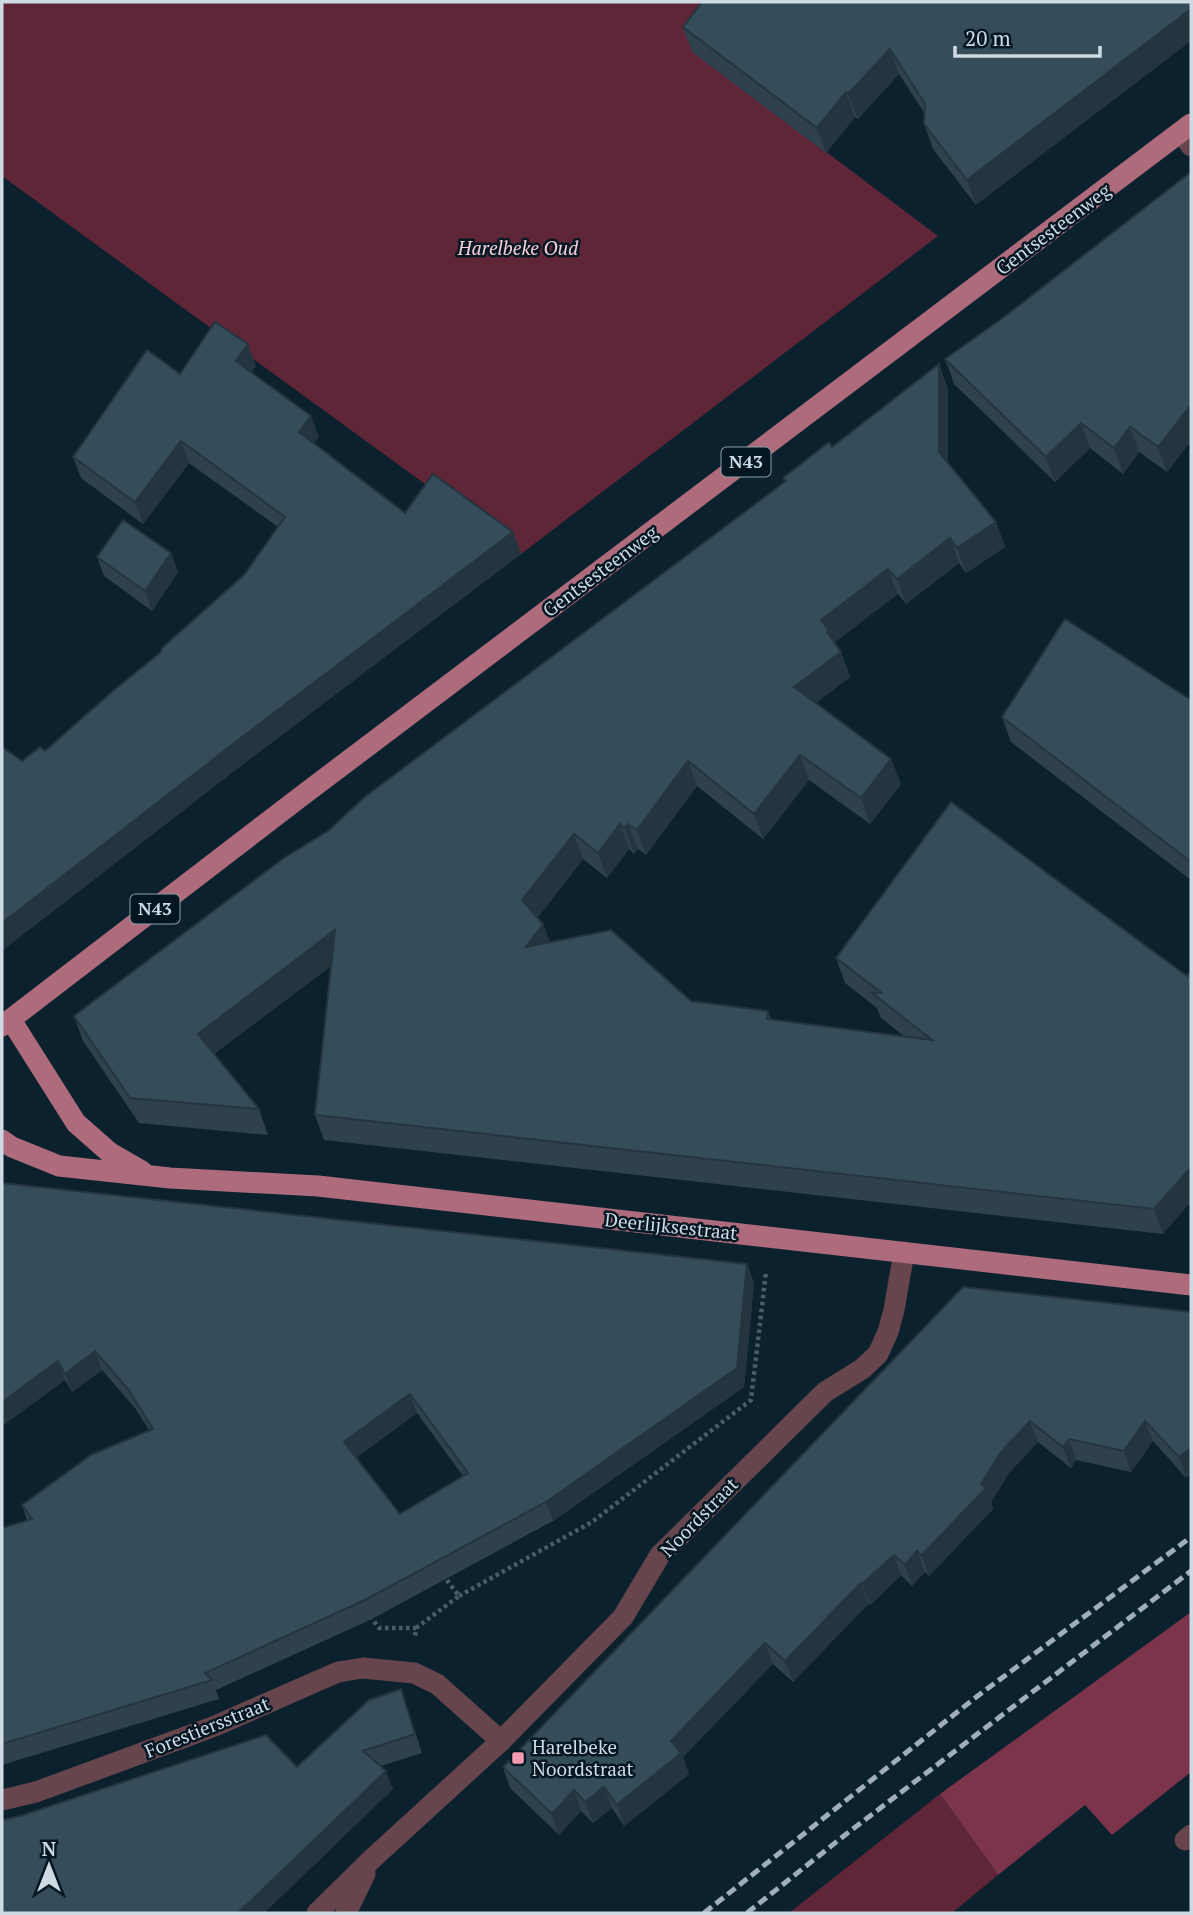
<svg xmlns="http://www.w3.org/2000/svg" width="1193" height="1915" font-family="'PT Serif',serif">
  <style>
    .green { fill: #5e2637 }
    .forest { fill: #7b3449 }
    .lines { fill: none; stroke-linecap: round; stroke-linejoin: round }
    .path { stroke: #495d68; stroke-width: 4.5; stroke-dasharray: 3.5 3.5; stroke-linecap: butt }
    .minor { stroke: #66454d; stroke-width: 21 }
    .major { stroke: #ad6b7c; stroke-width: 21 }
    .rail { stroke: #9faeb7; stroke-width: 5; stroke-dasharray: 10 5; stroke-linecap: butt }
    .wall { fill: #2e414d; fill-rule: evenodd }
    .shaded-wall { fill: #25353f }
    .building { fill: #354c5a; stroke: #25353f; stroke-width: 2; fill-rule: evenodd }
    .poi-dot { fill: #f29ab0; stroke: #031723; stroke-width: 2.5 }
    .labels { text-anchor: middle; stroke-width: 5; stroke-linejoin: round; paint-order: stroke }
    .shield { fill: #031723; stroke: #91a0aa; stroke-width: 2 }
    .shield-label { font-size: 18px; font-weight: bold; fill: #cedbe4 }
    .street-label { font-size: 19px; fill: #cedbe4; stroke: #031723 }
    .park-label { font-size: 19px; font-style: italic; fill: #fccfd9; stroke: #031723 }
    .poi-label { font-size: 19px; fill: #cedbe4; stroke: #031723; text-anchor: start }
  </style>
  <rect width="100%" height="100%" fill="#0b212d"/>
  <g class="green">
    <path d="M2 2H730L784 120 938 236 521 554 2 176Z"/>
    <path d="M940 1794 998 1875 952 1913H789Z"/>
  </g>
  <path class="forest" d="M1191 1612V1772L1112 1835 1085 1805 998 1875 940 1794Z"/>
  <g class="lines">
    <g class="path">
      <path d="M459 1596 592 1522 751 1400 766 1272"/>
      <path d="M370 1616 379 1628H416L415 1637"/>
      <path d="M416 1628 459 1596 443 1575"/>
    </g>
    <g class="minor">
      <path d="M1181 132 1191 146"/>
      <path d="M2 1800 36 1792 215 1726 338 1672 363 1668 414 1673 437 1684 501 1741"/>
      <path d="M1185 1840 1191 1835"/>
      <path d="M317 1913 372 1859 501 1741 623 1617 660 1555 825 1392 862 1369 878 1354 888 1332 894 1310 904 1252"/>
      <path d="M346 1913 365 1874"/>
    </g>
    <g class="major">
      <path d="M11 1020 76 1123 109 1152 142 1171"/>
      <path d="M2 1026 299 798 1191 124"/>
      <path d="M2 1140 12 1147 59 1166 170 1178 318 1186 1191 1285"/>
    </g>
    <g class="rail">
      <path d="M704 1913 975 1698 1191 1537"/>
      <path d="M747 1913 845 1835 1191 1571"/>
    </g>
  </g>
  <g class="wall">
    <path d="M1191 2 976 205 933 149 924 124 925 114 899 74 858 119 855 117 826 153 692 52 683 27Z"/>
    <path d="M1191 172V441L1167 472 1139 452 1123 474 1090 448 1055 482 954 384 945 359 1004 317Z"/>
    <path d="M248 344 256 366 251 372 319 437 314 444 405 513 513 532 521 554 254 756 22 761 45 751 161 652 244 575 278 527 189 463 143 524 81 478 73 457 180 374Z"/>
    <path d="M939 364 948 389V463L996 522 1005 547 966 573 959 563 906 604 898 594 834 642 841 652 850 677 816 703 891 759 901 784 870 824 809 780 763 839 697 786 646 855 638 849 634 854 629 849 607 878 583 859 538 917 550 942 691 1001 768 1011 771 1019 905 1037 881 1018 877 1008 845 983 836 958 1187 976 1163 1234 324 1140 315 1115 332 965 214 1054 259 1109 268 1135 139 1123 83 1041 74 1016 328 831 784 482 783 478 832 447Z"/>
    <path d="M171 553 178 572 152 611 104 576 97 557Z"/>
    <path d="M1191 700V880L1011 742 1002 717Z"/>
    <path d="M2 1183 747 1264 754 1283 744 1387 553 1521 372 1619 216 1690 219 1699 2 1765V1528L27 1520 22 1505 149 1430 135 1408 102 1370 72 1392 65 1380 2 1426ZM417 1413 463 1476 400 1514 356 1458Z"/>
    <path d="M1191 1312 1186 1478 1153 1441 1131 1472 1076 1460 1071 1468 1038 1442 1009 1473 991 1502 993 1509 929 1576 925 1572 912 1586 901 1575 870 1605 868 1604 793 1682 773 1664 683 1757 689 1774 624 1826 612 1808 593 1823 581 1811 559 1835 510 1788 503 1767Z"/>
    <path d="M401 1689 422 1753 381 1766 393 1789 264 1913H2L297 1767Z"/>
  </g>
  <g class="shaded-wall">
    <path d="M1191 9V41L976 205 967 180Z"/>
    <path d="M890 49 899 74 858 119 848 94Z"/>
    <path d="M846 92 855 117 826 153 817 128Z"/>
    <path d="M248 344 256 366 244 383 236 361Z"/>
    <path d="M939 364 948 389V477L939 452Z"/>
    <path d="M1190 406 1191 409V441L1167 472 1158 447Z"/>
    <path d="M311 416 319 437 307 454 299 432Z"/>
    <path d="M1081 423 1090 448 1055 482 1046 457Z"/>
    <path d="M1130 427 1139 452 1123 474 1114 448Z"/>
    <path d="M181 441 189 463 143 524 135 502Z"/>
    <path d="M996 522 1005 547 966 573 957 548Z"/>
    <path d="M513 532 521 554 254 756 2 951V923L246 734Z"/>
    <path d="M950 538 959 563 906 604 897 579Z"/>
    <path d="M171 553 178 572 152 611 145 591Z"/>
    <path d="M888 569 898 594 834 643 841 652 850 677 804 712 794 687 821 620Z"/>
    <path d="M800 755 809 780 763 839 754 814Z"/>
    <path d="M891 759 901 784 870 824 861 798Z"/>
    <path d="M688 761 697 786 646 855 637 830Z"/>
    <path d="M620 824 629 849 607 878 598 853Z"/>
    <path d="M628 824 638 849 634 854 625 828Z"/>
    <path d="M574 834 583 859 532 925 522 900Z"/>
    <path d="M543 924 553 949 526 947Z"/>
    <path d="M335 930 345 956 207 1059 198 1034Z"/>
    <path d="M1191 1167V1202L1163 1234 1154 1209Z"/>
    <path d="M747 1264 754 1283 744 1387 553 1521 546 1502Z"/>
    <path d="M95 1351 102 1370 72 1392 65 1374Z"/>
    <path d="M58 1361 65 1380 2 1426V1402Z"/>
    <path d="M410 1394 417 1413 351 1461 344 1442Z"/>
    <path d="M1030 1421 1038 1442 1009 1473 991 1502 993 1509 929 1576 922 1555 981 1484 1001 1452Z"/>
    <path d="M1145 1421 1153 1441 1131 1472 1124 1451Z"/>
    <path d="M1069 1439 1076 1460 1071 1468 1063 1447Z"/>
    <path d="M1191 1448V1474L1186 1478 1179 1457Z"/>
    <path d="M917 1551 925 1572 912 1586 905 1565Z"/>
    <path d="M894 1555 901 1575 870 1605 862 1584Z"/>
    <path d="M861 1583 868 1604 793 1682 785 1661Z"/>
    <path d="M765 1643 773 1664 683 1757 689 1774 624 1826 617 1805 671 1741Z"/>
    <path d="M386 1771 393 1789 264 1913H238Z"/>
    <path d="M604 1787 612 1808 593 1823 585 1802Z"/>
    <path d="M574 1790 581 1811 559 1835 552 1814Z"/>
  </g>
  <g class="building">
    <path d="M702 2H1191V9L967 180 924 124 925 104 890 49 848 94 846 92 817 128 683 27Z"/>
    <path d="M1191 172V407L1190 406 1158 447 1130 427 1114 448 1081 423 1046 457 945 359 1004 317Z"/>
    <path d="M215 322 248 344 236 361 311 416 299 432 405 513 433 474 513 532 246 734 2 923V747L22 761 40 747 45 751 113 691 161 652 162 648 244 575 285 517 181 441 135 502 73 457 147 350 180 374Z"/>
    <path d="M939 364V452L996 522 957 548 950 538 897 579 888 569 821 620 829 631 827 632 841 652 794 687 891 759 861 798 800 755 754 814 688 761 637 830 628 824 625 828 620 824 598 853 574 834 522 900 543 924 526 947 611 930 691 1001 768 1011 767 1019 932 1040 872 993H882L836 958 951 802 1187 976 1191 971V1167L1154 1209 315 1115 335 930 198 1034 259 1109 130 1098 74 1016 284 858 328 831 366 796 786 481 783 478 829 442 832 447Z"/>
    <path d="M123 520 171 553 145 591 97 557Z"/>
    <path d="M1065 619 1191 700V862L1002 717Z"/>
    <path d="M2 1183 747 1264 737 1368 546 1502 365 1600 205 1673 212 1680 2 1744V1528L32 1519 22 1505 91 1455 153 1429 128 1389 95 1351 65 1374 58 1361 2 1402ZM410 1394 468 1473 400 1514 344 1442Z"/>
    <path d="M963 1287 1191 1312V1448L1179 1457 1145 1421 1124 1451 1069 1439 1063 1447 1030 1421 1001 1452 981 1484 986 1488 922 1555 917 1551 905 1565 894 1555 862 1584 861 1583 785 1661 765 1643 671 1741 681 1753 617 1805 604 1787 585 1802 574 1790 552 1814 503 1767Z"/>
    <path d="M401 1689 415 1734 363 1751 386 1771 238 1913H2V1820L20 1816 266 1735 297 1767 369 1700Z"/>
  </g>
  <rect class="poi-dot" x="511" y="1751" width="14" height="14" rx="3.5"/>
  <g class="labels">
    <g class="shield">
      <rect x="721.5" y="447.5" width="49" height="29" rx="5"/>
      <rect x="130.5" y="894.5" width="49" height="29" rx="5"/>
    </g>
    <g class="shield-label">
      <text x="746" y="468">N43</text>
      <text x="155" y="915">N43</text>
    </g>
    <g class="street-label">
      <text transform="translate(1053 229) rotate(-37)" y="7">Gentsesteenweg</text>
      <text transform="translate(600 571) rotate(-37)" y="7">Gentsesteenweg</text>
      <text transform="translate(671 1226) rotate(6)" y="7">Deerlijksestraat</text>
      <text transform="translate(699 1517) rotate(-46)" y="7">Noordstraat</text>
      <text transform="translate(207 1727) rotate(-22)" y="7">Forestiersstraat</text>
    </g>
    <g class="park-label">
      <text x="518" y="255">Harelbeke Oud</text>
    </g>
    <g class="poi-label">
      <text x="532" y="1754">Harelbeke<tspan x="532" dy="22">Noordstraat</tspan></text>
    </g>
  </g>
  <rect width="1193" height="1915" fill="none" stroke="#cedbe4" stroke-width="7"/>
  <g transform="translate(49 1866)" stroke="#031723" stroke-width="5" paint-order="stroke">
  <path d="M0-5L12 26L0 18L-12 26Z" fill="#cedbe4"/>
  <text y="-10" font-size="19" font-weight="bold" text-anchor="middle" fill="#cedbe4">N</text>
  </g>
  <path d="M955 46v10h145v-10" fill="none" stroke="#cedbe4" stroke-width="3.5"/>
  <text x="965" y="46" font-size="21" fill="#cedbe4" stroke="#031723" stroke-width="5" paint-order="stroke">20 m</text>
</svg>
